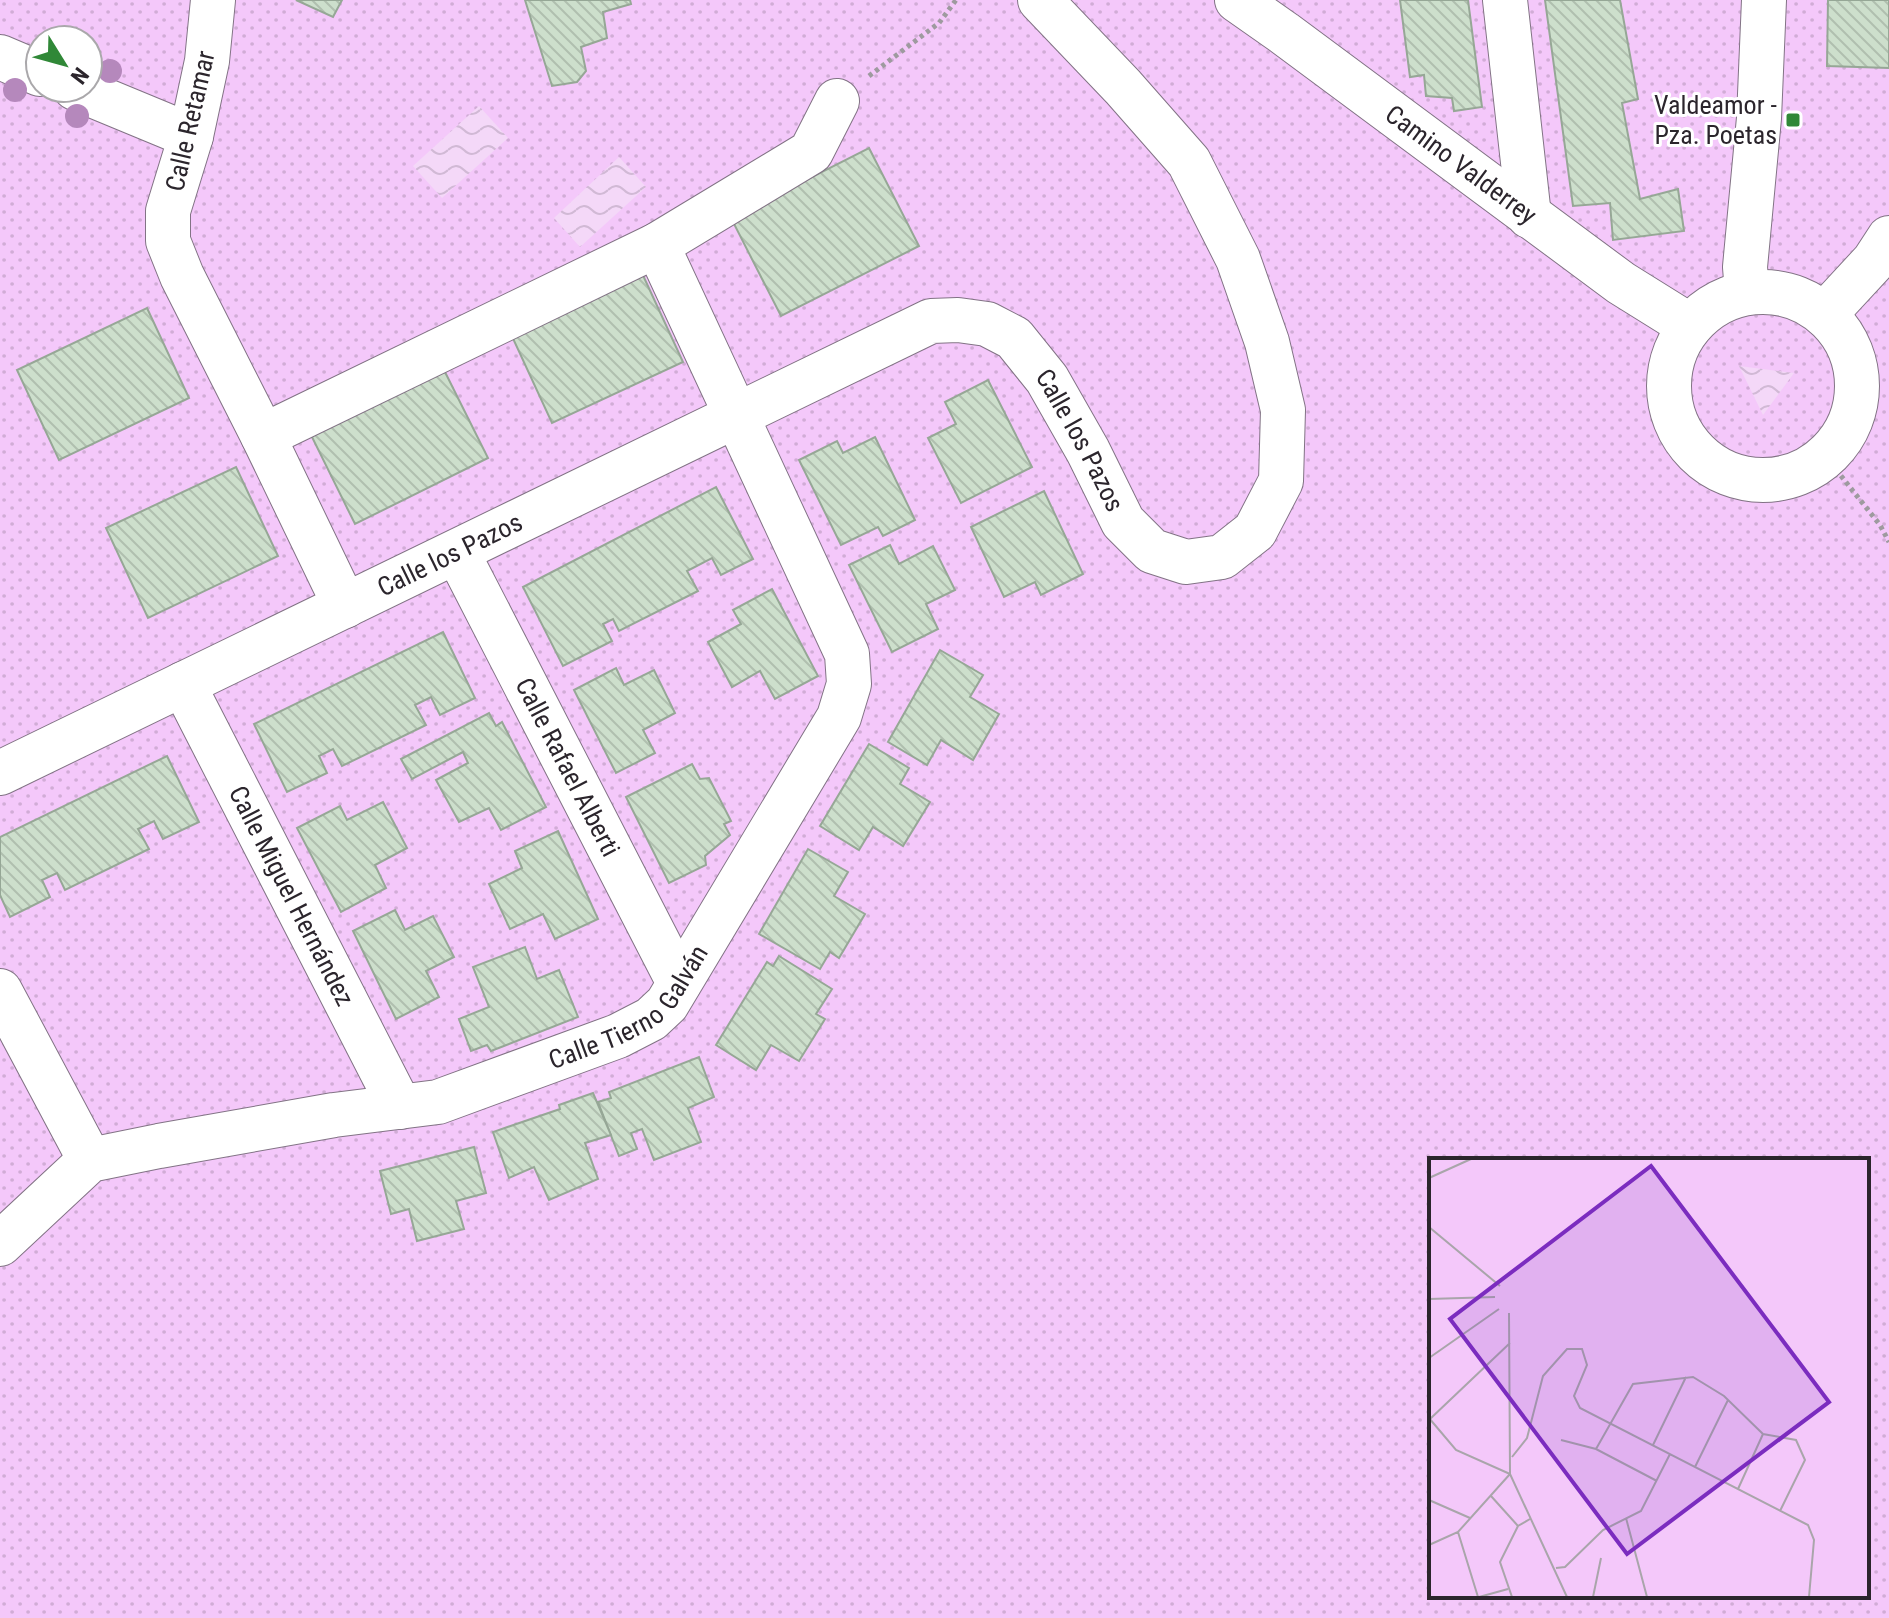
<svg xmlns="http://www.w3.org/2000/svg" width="1889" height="1618" font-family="'Roboto Condensed',sans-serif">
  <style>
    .park { fill: url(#park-dots); fill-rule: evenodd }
    .water { fill: url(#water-waves) }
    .building { fill: url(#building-back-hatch); stroke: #96a796; stroke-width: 2 }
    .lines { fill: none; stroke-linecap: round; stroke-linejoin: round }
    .minor-casing { stroke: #827385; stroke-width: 46 }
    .path { stroke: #9e9a9f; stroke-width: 5; stroke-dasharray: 4 4; stroke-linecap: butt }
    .minor { stroke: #fff; stroke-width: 44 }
    .tree { fill: #b588bc }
    .poi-dot { fill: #308837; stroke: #fff; stroke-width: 3 }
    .labels { text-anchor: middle; stroke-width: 6; stroke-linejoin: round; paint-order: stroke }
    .poi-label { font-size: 26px; fill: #2b252c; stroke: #fff; text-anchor: end }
    .street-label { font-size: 26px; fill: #2b252c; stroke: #fff }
    .inset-road { fill: none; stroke: #a9a5aa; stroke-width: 2 }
    .view { fill: #7b2cbf; fill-opacity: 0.15; stroke: #7b2cbf; stroke-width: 4 }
    .inset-edge { fill: none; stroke: #2b252c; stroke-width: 4 }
  </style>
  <defs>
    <pattern id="park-dots" width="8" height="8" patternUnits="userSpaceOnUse" patternTransform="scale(2)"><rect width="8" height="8" fill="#f4c8fa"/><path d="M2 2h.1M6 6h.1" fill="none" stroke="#d1acd6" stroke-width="1.8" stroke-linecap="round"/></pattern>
    <pattern id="water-waves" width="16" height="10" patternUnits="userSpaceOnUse" patternTransform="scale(2)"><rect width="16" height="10" fill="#f4d8f8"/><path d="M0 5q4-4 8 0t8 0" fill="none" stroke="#d1b9d5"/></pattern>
    <pattern id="building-back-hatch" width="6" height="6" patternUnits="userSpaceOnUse" patternTransform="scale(2)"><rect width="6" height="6" fill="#cddfcc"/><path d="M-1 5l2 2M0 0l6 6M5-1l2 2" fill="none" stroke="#b0bfaf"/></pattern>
  </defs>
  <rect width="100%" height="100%" fill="#fdfafe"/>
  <path class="park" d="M0 0H1889V1618H0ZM40 40H88V88H40ZM1431 1160H1867V1596H1431Z"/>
  <g class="water">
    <path d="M479 106 508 138 442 198 413 166Z"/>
    <path d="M619 157 646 187 580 247 554 218Z"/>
    <path d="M1739 366 1794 373 1763 415Z"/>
  </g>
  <g class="building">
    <path d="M296 0H342L333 17Z"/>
    <path d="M525 0H630L631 4 603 12 607 38 581 47 586 71 577 82 552 86Z"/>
    <path d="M1400 0H1468L1482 107 1454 111 1452 98 1426 96 1424 75 1410 77Z"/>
    <path d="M1545 0H1620L1638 99 1622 103 1640 199 1678 189 1684 231 1613 240 1610 203 1573 206Z"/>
    <path d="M1828 0H1889V68L1827 66Z"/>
    <path d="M869 148 919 246 781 316 731 218Z"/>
    <path d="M641 271 683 362 552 423 510 332Z"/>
    <path d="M147 308 189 398 59 460 17 370Z"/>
    <path d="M442 366 488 458 355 524 310 433Z"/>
    <path d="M988 380 1032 467 961 503 928 438 956 424 945 402Z"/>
    <path d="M875 437 915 520 883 536 878 527 841 545 799 460 837 441 843 453Z"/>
    <path d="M236 467 278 556 148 618 106 528Z"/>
    <path d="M716 487 753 559 721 575 712 558 687 571 698 591 619 631 613 619 603 624 612 641 563 666 523 587Z"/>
    <path d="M1044 491 1083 574 1041 595 1035 582 1004 597 971 527Z"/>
    <path d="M890 545 899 564 933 546 955 590 926 604 938 629 892 652 849 565Z"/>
    <path d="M772 589 818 676 775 699 760 671 732 687 708 642 741 624 733 610Z"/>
    <path d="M443 632 475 698 440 715 431 697 415 705 426 725 342 766 333 749 319 756 327 773 287 792 254 724Z"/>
    <path d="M940 650 983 675 970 697 999 714 973 760 941 740 927 765 888 742Z"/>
    <path d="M616 668 624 685 654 670 675 713 643 730 655 753 616 773 574 690Z"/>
    <path d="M489 713 496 726 502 722 546 807 501 830 489 808 459 822 436 780 468 763 463 752 412 779 401 759Z"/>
    <path d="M869 744 909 768 900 784 930 802 903 846 873 827 859 850 820 826Z"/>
    <path d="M167 756 199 822 163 839 154 821 138 829 149 849 65 890 57 873 42 880 50 897 10 917 0 895V837Z"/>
    <path d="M692 764 700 779 709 778 731 821 724 824 730 835 705 856 706 865 669 883 626 797Z"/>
    <path d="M383 802 407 848 375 865 386 888 341 912 297 828 340 806 347 820Z"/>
    <path d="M558 831 598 919 555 939 543 914 510 929 489 884 522 868 515 851Z"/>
    <path d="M808 849 848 872 834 896 865 914 839 958 830 952 820 969 759 934Z"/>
    <path d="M395 910 405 930 433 916 454 957 426 971 439 997 396 1019 353 931Z"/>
    <path d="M525 947 537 979 559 970 578 1017 491 1051 487 1045 471 1051 459 1019 489 1007 473 967Z"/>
    <path d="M779 956 832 989 816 1014 825 1019 799 1061 771 1045 756 1070 716 1045 767 962 773 966Z"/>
    <path d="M699 1057 714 1097 688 1108 701 1142 654 1160 642 1129 631 1133 637 1149 619 1156 598 1102 611 1098 609 1092Z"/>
    <path d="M593 1093 611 1135 585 1143 598 1179 549 1200 534 1167 509 1178 493 1132 560 1109 559 1105Z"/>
    <path d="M474 1147 486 1193 456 1201 464 1229 417 1241 409 1209 391 1214 380 1171Z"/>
  </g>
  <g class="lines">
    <g class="minor-casing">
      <g id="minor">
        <path d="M213 0 207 61 191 136 168 211V241L182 276 263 436 345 606"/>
        <path id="s1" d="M1237 0 1284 33 1621 283 1690 326"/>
        <path d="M1505 0 1529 216"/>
        <path d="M0 57 40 74"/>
        <path d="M75 88 191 136"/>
        <path d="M1747 292 1745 267 1759 118 1764 0"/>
        <circle cx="1763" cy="386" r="94"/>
        <path d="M1825 314 1874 261 1889 238"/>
        <path d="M263 436 657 245 811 152 837 101"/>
        <path id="s2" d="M457 552 679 983"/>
        <path id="s3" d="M183 684 400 1107"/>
        <path id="s4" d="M0 773 931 321 958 320 987 324 1014 338 1047 379 1088 451 1123 522 1152 551 1186 562 1222 557 1255 531 1281 481 1283 410 1267 342 1238 259 1189 162 1123 87 1040 0"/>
        <path d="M0 991 90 1160"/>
        <path id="s5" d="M0 1244 90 1160 159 1146 334 1115 438 1102 618 1036 651 1019 667 1004 839 717 849 684 847 654 657 245"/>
      </g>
    </g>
    <g class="path">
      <path d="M869 76 939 23 956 0"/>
      <path d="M1826 457 1880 525 1889 542"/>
    </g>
    <use href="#minor" class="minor"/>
  </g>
  <g class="tree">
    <circle cx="110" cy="71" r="12"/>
    <circle cx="15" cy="90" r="12"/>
    <circle cx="77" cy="116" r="12"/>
  </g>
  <rect class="poi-dot" x="1785" y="112" width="16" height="16" rx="4"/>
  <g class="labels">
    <g class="poi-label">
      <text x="1777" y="114">Valdeamor -<tspan x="1777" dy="30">Pza. Poetas</tspan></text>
    </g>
    <g class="street-label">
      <text transform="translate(190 121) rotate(-77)" y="9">Calle Retamar</text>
      <text dy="9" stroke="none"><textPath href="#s1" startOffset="278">Camino Valderrey</textPath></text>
      <text dy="9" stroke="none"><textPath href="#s4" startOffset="1244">Calle los Pazos</textPath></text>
      <text dy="9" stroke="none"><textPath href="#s4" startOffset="500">Calle los Pazos</textPath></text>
      <text dy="9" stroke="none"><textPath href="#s2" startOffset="242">Calle Rafael Alberti</textPath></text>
      <text dy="9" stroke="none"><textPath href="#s3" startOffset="238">Calle Miguel Hernández</textPath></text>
      <text dy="9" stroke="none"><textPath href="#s5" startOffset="694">Calle Tierno Galván</textPath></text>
    </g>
  </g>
  <g transform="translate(1429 1158)">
    <rect width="440" height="440" fill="#fdfafe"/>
    <path d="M0 1H440V439H0Z" fill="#f4c8fa"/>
    <path class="inset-road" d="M0 20 42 1M0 69 71 128M0 141 66 139M80 155 81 316M0 200 70 151M0 260 27 292 81 316M1 261 81 185M132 282 167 291 228 323M224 287 257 219M167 291 204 226 264 219 295 238 334 276 367 282 376 302 351 353M83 299 98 280 114 218 138 191H153L158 207 145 238 151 250 379 367 385 382 380 439M266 309 299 242M81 316 138 439M309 331 334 276M62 338 89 368M0 342 41 360M197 360 218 439M29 374 49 439M0 387 29 374 81 316M127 410 136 409 174 372 212 353 241 296M50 439 79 431M83 439 71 404 89 368 101 361M164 439 172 400"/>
    <path class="view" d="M222 8 400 244 198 396 21 161Z"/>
    <rect width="440" height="440" class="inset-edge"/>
  </g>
  <g transform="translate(64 64) rotate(127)"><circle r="38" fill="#ffffff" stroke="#aaa8ab" stroke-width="2"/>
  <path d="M0-6L14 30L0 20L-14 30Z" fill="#308837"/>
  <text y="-12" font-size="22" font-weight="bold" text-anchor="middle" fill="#2b252c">N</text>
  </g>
</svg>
